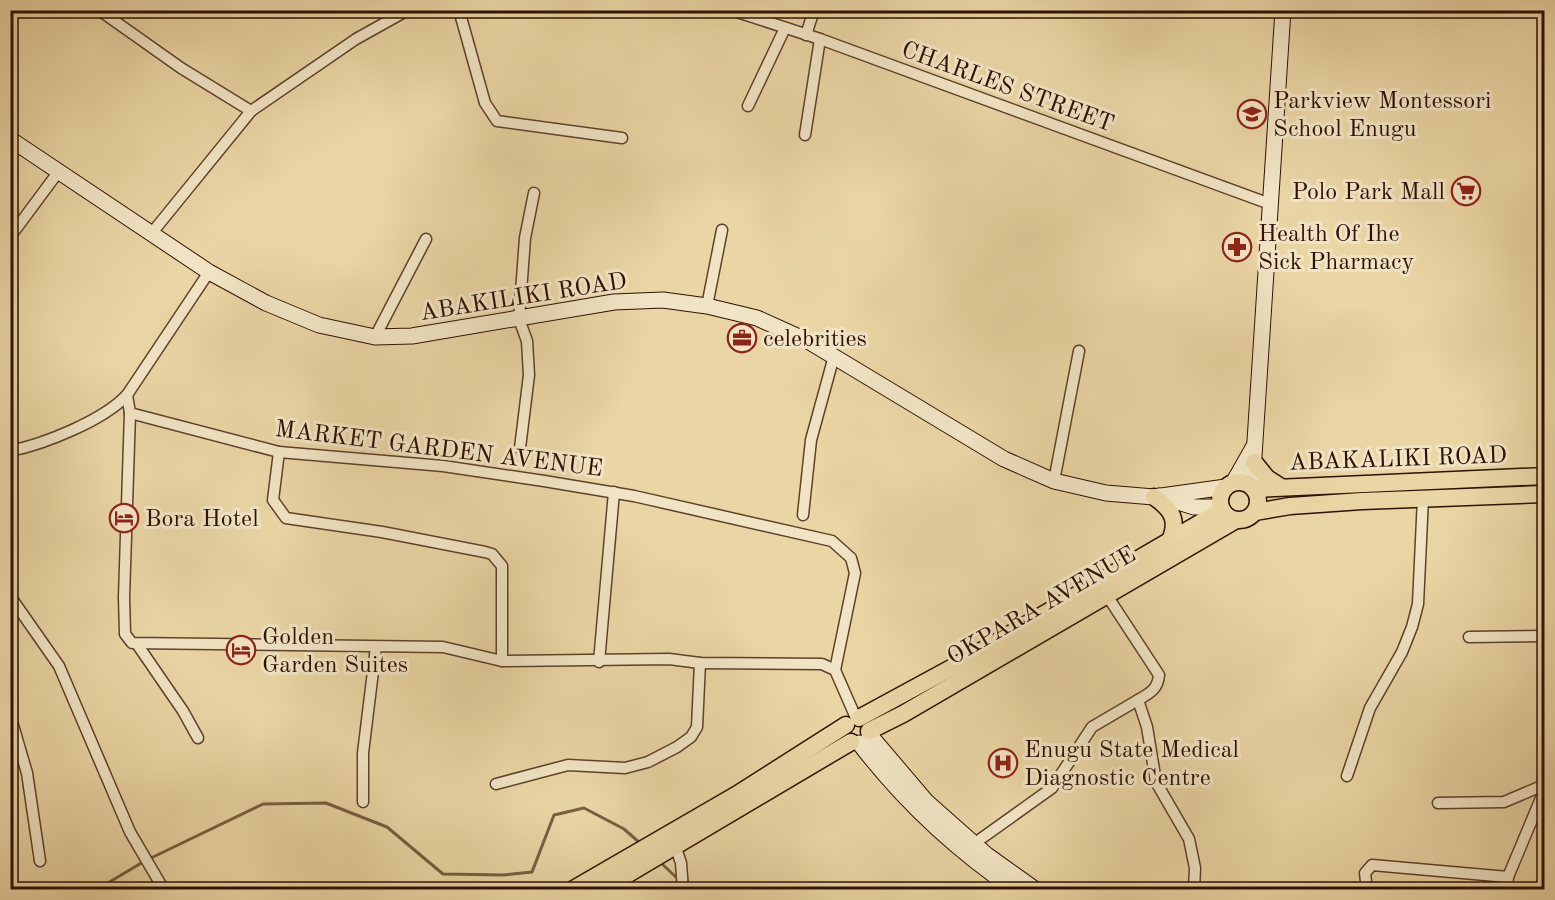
<svg xmlns="http://www.w3.org/2000/svg" width="1555" height="900" font-family="'Old Standard TT',serif">
  <style>
    .lines { fill: none; stroke-linecap: round; stroke-linejoin: round }
    .stream { stroke: #795e42; stroke-width: 3 }
    .street-casing { stroke: #5e412a; stroke-width: 13 }
    .secondary-casing { stroke: #2f1002; stroke-width: 17 }
    .primary-casing { stroke: #2f1002; stroke-width: 19 }
    .street { stroke: #f1e4c4; stroke-width: 10 }
    .secondary { stroke: #f1e4c4; stroke-width: 15 }
    .primary { stroke: #ead5a4; stroke-width: 16 }
    .labels { text-anchor: middle; stroke-width: 6; stroke-linejoin: round; paint-order: stroke }
    .street-label { font-size: 24px; fill: #2f1002; stroke: #f1e4c4 }
    .poi-label { font-size: 24px; fill: #2f1002; stroke: #f1e4c4; text-anchor: start }
  </style>
  <rect width="100%" height="100%" fill="#ead5a4"/>
  <filter id="stains"><feTurbulence type="fractalNoise" baseFrequency=".00333" numOctaves="4"/><feColorMatrix values="0 0 0 0 .2 0 0 0 0 .09 0 0 0 0 .02 0 0 0 .5 -.17"/></filter>
  <radialGradient id="worn" r=".72"><stop offset=".6" stop-color="#630" stop-opacity="0"/><stop offset="1" stop-color="#630" stop-opacity=".3"/></radialGradient>
  <g class="lines">
    <g class="stream">
      <path d="M149 859 263 804 326 803 387 827 443 874 504 875 532 872 554 815 584 808 624 829 640 843"/>
      <path d="M660 862 679 880"/>
      <path d="M96 890 143 862"/>
    </g>
    <g class="street-casing">
      <g id="street">
        <path d="M99 10 181 68 251 111"/>
        <path d="M459 10 485 103 497 121 622 138"/>
        <path d="M731 10 820 39 1270 204"/>
        <path d="M806 35 814 10"/>
        <path d="M748 106 785 28"/>
        <path d="M805 135 820 39"/>
        <path d="M151 234 251 111 356 39 408 10"/>
        <path d="M10 237 59 171"/>
        <path d="M707 306 722 230"/>
        <path d="M375 337 426 239"/>
        <path d="M127 395 130 413 279 452 443 466 544 481 634 496 832 541 851 558 855 573 835 670"/>
        <path d="M130 413 124 597 125 634 132 643 443 647 502 661 669 659 700 663 822 664 835 670 856 718"/>
        <path d="M520 448 529 375 527 341 519 319 525 238 534 193"/>
        <path d="M10 451C45 444 104 420 127 395L209 272"/>
        <path d="M279 452 273 500 286 518 382 532 485 552 492 554 502 566V661"/>
        <path d="M1054 481 1079 351"/>
        <path d="M803 515 811 440 834 356"/>
        <path d="M1106 594 1159 675C1158 689 1150 693 1138 700L1147 727 1156 782 1189 839 1195 868 1194 890"/>
        <path d="M10 596 59 666 130 832 164 890"/>
        <path d="M1469 637 1544 636"/>
        <path d="M137 644 183 711 198 738"/>
        <path d="M599 662 614 492"/>
        <path d="M10 715 27 773 40 861"/>
        <path d="M1347 776 1370 708 1402 652 1412 627 1418 604 1423 498"/>
        <path d="M496 784 568 765 625 768 648 762 677 747 691 737 697 727 700 663"/>
        <path d="M363 802V753L376 647"/>
        <path d="M1438 803 1504 802 1544 785"/>
        <path d="M674 842 681 863 683 890"/>
        <path d="M975 843 1052 788 1092 727 1138 700"/>
        <path d="M1367 890 1365 873 1372 865 1508 877"/>
        <path d="M1507 890 1508 877 1544 791"/>
      </g>
    </g>
    <g class="secondary-casing">
      <g id="secondary">
        <path d="M10 139 209 272 266 303 319 325 375 337 412 336 614 302 663 300 707 306 757 318 808 341 1004 459 1054 481 1106 493 1154 497 1226 487"/>
        <path d="M1233 483 1254 446"/>
        <path d="M1252 487 1283 10"/>
        <path d="M1159 496 1194 507H1221"/>
        <path d="M869 734 926 801 987 855 1036 890"/>
        <path d="M859 743C902 799 956 850 1015 890"/>
      </g>
    </g>
    <g class="primary-casing">
      <g id="primary">
        <path d="M1254 462 1267 478 1281 487"/>
        <circle cx="1239" cy="501" r="19"/>
        <path d="M1254 489 1544 476"/>
        <path d="M1154 497C1173 510 1179 521 1169 543"/>
        <path d="M1255 512 1290 506 1362 501 1544 494"/>
        <path d="M859 718 964 661 1222 510"/>
        <path d="M869 731 903 714 1236 520"/>
        <path d="M572 890 736 795 846 725"/>
        <path d="M601 890 851 742"/>
      </g>
    </g>
    <use href="#street" class="street"/>
    <use href="#secondary" class="secondary"/>
    <use href="#primary" class="primary"/>
  </g>
  <defs>
    <g id="school-ring" transform="scale(1.5)"><circle r="9.5" fill="#f1e4c4" stroke="#8f2418" stroke-width="1.5"/><path d="M0-5L7-2L0 1L-7-2ZM-4 1L0 2.5L4 1V4Q0 6-4 4Z" fill="#8f2418"/></g>
    <g id="supermarket-ring" transform="scale(1.5)"><circle r="9.5" fill="#f1e4c4" stroke="#8f2418" stroke-width="1.5"/><path d="M-6-5.5h2.5l.6 2H6L4.5 2H-2.5L-4.4-4H-6ZM-1.5 3.2a1.3 1.3 0 1 0 .1 0ZM3 3.2a1.3 1.3 0 1 0 .1 0Z" fill="#8f2418"/></g>
    <g id="pharmacy-ring" transform="scale(1.5)"><circle r="9.5" fill="#f1e4c4" stroke="#8f2418" stroke-width="1.5"/><path d="M-2-6h4v4h4v4h-4v4h-4v-4h-4v-4h4Z" fill="#8f2418"/></g>
    <g id="office-ring" transform="scale(1.5)"><circle r="9.5" fill="#f1e4c4" stroke="#8f2418" stroke-width="1.5"/><path d="M-6-3h4V-5.5h4V-3h4V5H-6ZM-1-4.5V-3h2v-1.5ZM-6 0V1H6V0Z" fill="#8f2418"/></g>
    <g id="hotel-ring" transform="scale(1.5)"><circle r="9.5" fill="#f1e4c4" stroke="#8f2418" stroke-width="1.5"/><path d="M-6-4.5h1.5V1H6V5H4.5V3h-9V5H-6ZM-4 0a1.8 1.8 0 1 1 3.6 0ZM.5 0V-2.5h3Q6-2.5 6 0Z" fill="#8f2418"/></g>
    <g id="hospital-ring" transform="scale(1.5)"><circle r="9.5" fill="#f1e4c4" stroke="#8f2418" stroke-width="1.5"/><path d="M-5-5h3v3.5h4V-5h3V5h-3V1.5h-4V5h-3Z" fill="#8f2418"/></g>
  </defs>
  <g fill-rule="evenodd">
    <use href="#school-ring" x="1252" y="114"/>
    <use href="#supermarket-ring" x="1466" y="191"/>
    <use href="#pharmacy-ring" x="1237" y="247"/>
    <use href="#office-ring" x="742" y="338"/>
    <use href="#hotel-ring" x="124" y="518"/>
    <use href="#hotel-ring" x="241" y="650"/>
    <use href="#hospital-ring" x="1003" y="763"/>
  </g>
  <g class="labels">
    <g class="street-label">
      <text transform="translate(1008 86) rotate(20)" y="8">CHARLES STREET</text>
      <text transform="translate(523 296) rotate(-9)" y="8">ABAKILIKI ROAD</text>
      <text transform="translate(439 448) rotate(7)" y="8">MARKET GARDEN AVENUE</text>
      <text transform="translate(1398 458) rotate(-2)" y="8">ABAKALIKI ROAD</text>
      <text transform="translate(1041 605) rotate(-30)" y="8">OKPARA AVENUE</text>
    </g>
    <g class="poi-label">
      <text x="1273" y="108">Parkview Montessori<tspan x="1273" dy="28">School Enugu</tspan></text>
      <text x="1445" y="199" text-anchor="end">Polo Park Mall</text>
      <text x="1258" y="241">Health Of Ihe<tspan x="1258" dy="28">Sick Pharmacy</tspan></text>
      <text x="763" y="346">celebrities</text>
      <text x="145" y="526">Bora Hotel</text>
      <text x="262" y="644">Golden<tspan x="262" dy="28">Garden Suites</tspan></text>
      <text x="1024" y="757">Enugu State Medical<tspan x="1024" dy="28">Diagnostic Centre</tspan></text>
    </g>
  </g>
  <rect width="1555" height="900" fill="none" stroke="#ead5a4" stroke-width="36"/>
  <rect x="12" y="12" width="1531" height="876" fill="none" stroke="#2f1002" stroke-width="3"/>
  <rect x="18" y="18" width="1519" height="864" fill="none" stroke="#2f1002" stroke-width="1.5"/>
  <rect width="100%" height="100%" filter="url(#stains)"/>
  <rect width="100%" height="100%" fill="url(#worn)"/>
</svg>
